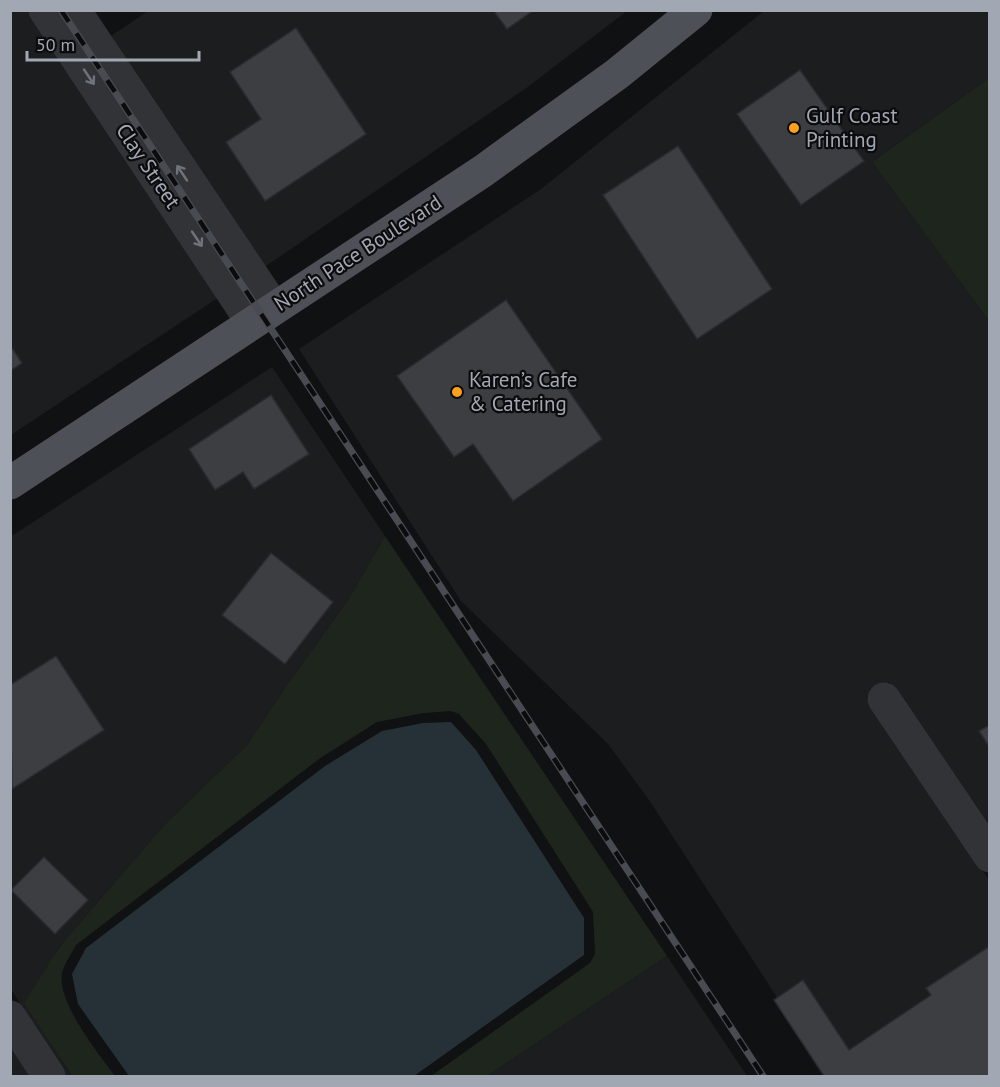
<svg xmlns="http://www.w3.org/2000/svg" width="1000" height="1087" font-family="'PT Sans',sans-serif">
  <style>
    .built { fill: #1c1d1f }
    .green { fill: #1d251d }
    .water { fill: #263137 }
    .building { fill: #3c3e42; stroke: #2a2b2e; stroke-width: 1.5 }
    .lines { fill: none; stroke-linecap: round; stroke-linejoin: round }
    .minor { stroke: #313337; stroke-width: 33 }
    .major { stroke: #4d5057; stroke-width: 33 }
    .rail-casing { stroke: #484b51; stroke-width: 7 }
    .rail { stroke: #0c0c0d; stroke-width: 4.5; stroke-dasharray: 14; stroke-linecap: butt }
    .oneway { stroke: #6f737c }
    .poi-dot { fill: #ffa11c; stroke: #0c0c0d; stroke-width: 2 }
    .labels { text-anchor: middle; stroke-width: 4.5; stroke-linejoin: round; paint-order: stroke }
    .poi-label { font-size: 21px; fill: #a1a8b4; stroke: #0c0c0d; text-anchor: start }
    .street-label { font-size: 21px; fill: #a1a8b4; stroke: #0c0c0d }
  </style>
  <rect width="100%" height="100%" fill="#101112"/>
  <g class="built">
    <path d="M29 10 219 297 11 435 10 11Z"/>
    <path d="M148 11H627L525 89 263 268 108 38Z"/>
    <path d="M764 11H989V78L872 162 989 321V832L889 682 866 697 989 880V1076H828L649 800 608 744 461 601 299 349 541 189Z"/>
    <path d="M272 367 385 536 348 600 289 682 247 745 165 824 60 946 25 1003 72 1076H65L11 989 10 537Z"/>
    <path d="M667 956 747 1076H487Z"/>
    <path d="M11 1041 33 1076H11Z"/>
  </g>
  <g class="green">
    <path d="M989 78V321L872 162Z"/>
    <path d="M385 536 667 956 487 1076H431L590 963 595 954 593 912 486 744 459 714 451 711 424 713 377 722 319 759 76 945C72 953 66 961 63 970 53 998 99 1054 115 1076H72L24 1003 60 946 165 824 247 745 289 682 348 600Z"/>
  </g>
  <path class="water" d="M451 722 476 750 584 918V955L414 1076H129L78 1004 72 974 86 948 325 766 382 731 423 723Z"/>
  <g class="building">
    <path d="M493 10H534L507 29Z"/>
    <path d="M296 28 366 134 265 201 226 142 261 119 230 72Z"/>
    <path d="M800 70 864 161 801 205 737 114Z"/>
    <path d="M678 146 772 289 697 339 603 195Z"/>
    <path d="M506 300 602 439 513 501 473 444 454 457 397 376Z"/>
    <path d="M10 345 22 363 10 371Z"/>
    <path d="M271 395 309 454 254 489 243 472 215 490 189 449Z"/>
    <path d="M271 553 333 602 285 664 222 615Z"/>
    <path d="M56 656 104 730 12 789 10 685Z"/>
    <path d="M990 725V748L979 731Z"/>
    <path d="M44 857 88 900 55 934 11 890Z"/>
    <path d="M990 946V1076H824L774 1000 803 980 849 1050 931 995 926 988Z"/>
  </g>
  <g class="lines">
    <g class="minor">
      <path d="M45 10 252 322"/>
      <path d="M74 10 274 308"/>
      <path d="M884 699 990 856"/>
      <path d="M10 1017 49 1076"/>
    </g>
    <path class="major" d="M10 483 483 171 617 74 696 10"/>
    <g class="rail-casing">
      <path id="rail" d="M61 10 763 1076"/>
    </g>
    <use href="#rail" class="rail"/>
  </g>
  <defs><path id="oneway-shaft" d="M-6 0H5M1.5-3L5.5 0L1.5 3" fill="none" stroke-width="1.6" stroke-linecap="round" stroke-linejoin="round" transform="scale(1.5)"/></defs>
  <g class="oneway">
    <use href="#oneway-shaft" transform="translate(89 77) rotate(56)"/>
    <use href="#oneway-shaft" transform="translate(182 173) rotate(-124)"/>
    <use href="#oneway-shaft" transform="translate(197 239) rotate(56)"/>
  </g>
  <g class="poi-dot">
    <circle cx="794" cy="128" r="6"/>
    <circle cx="457" cy="392" r="6"/>
  </g>
  <g class="labels">
    <g class="poi-label">
      <text x="806" y="123">Gulf Coast<tspan x="806" dy="24">Printing</tspan></text>
      <text x="469" y="387">Karen’s Cafe<tspan x="469" dy="24">&amp; Catering</tspan></text>
    </g>
    <g class="street-label">
      <text transform="translate(148 166) rotate(56)" y="7">Clay Street</text>
      <text transform="translate(358 253) rotate(-33)" y="7">North Pace Boulevard</text>
    </g>
  </g>
  <rect width="1000" height="1087" fill="none" stroke="#a1a8b4" stroke-width="24"/>
  <path d="M27 51v9h172v-9" fill="none" stroke="#a1a8b4" stroke-width="3"/>
  <text x="36" y="51" font-size="18" fill="#a1a8b4" stroke="#0c0c0d" stroke-width="4.5" paint-order="stroke">50 m</text>
</svg>
